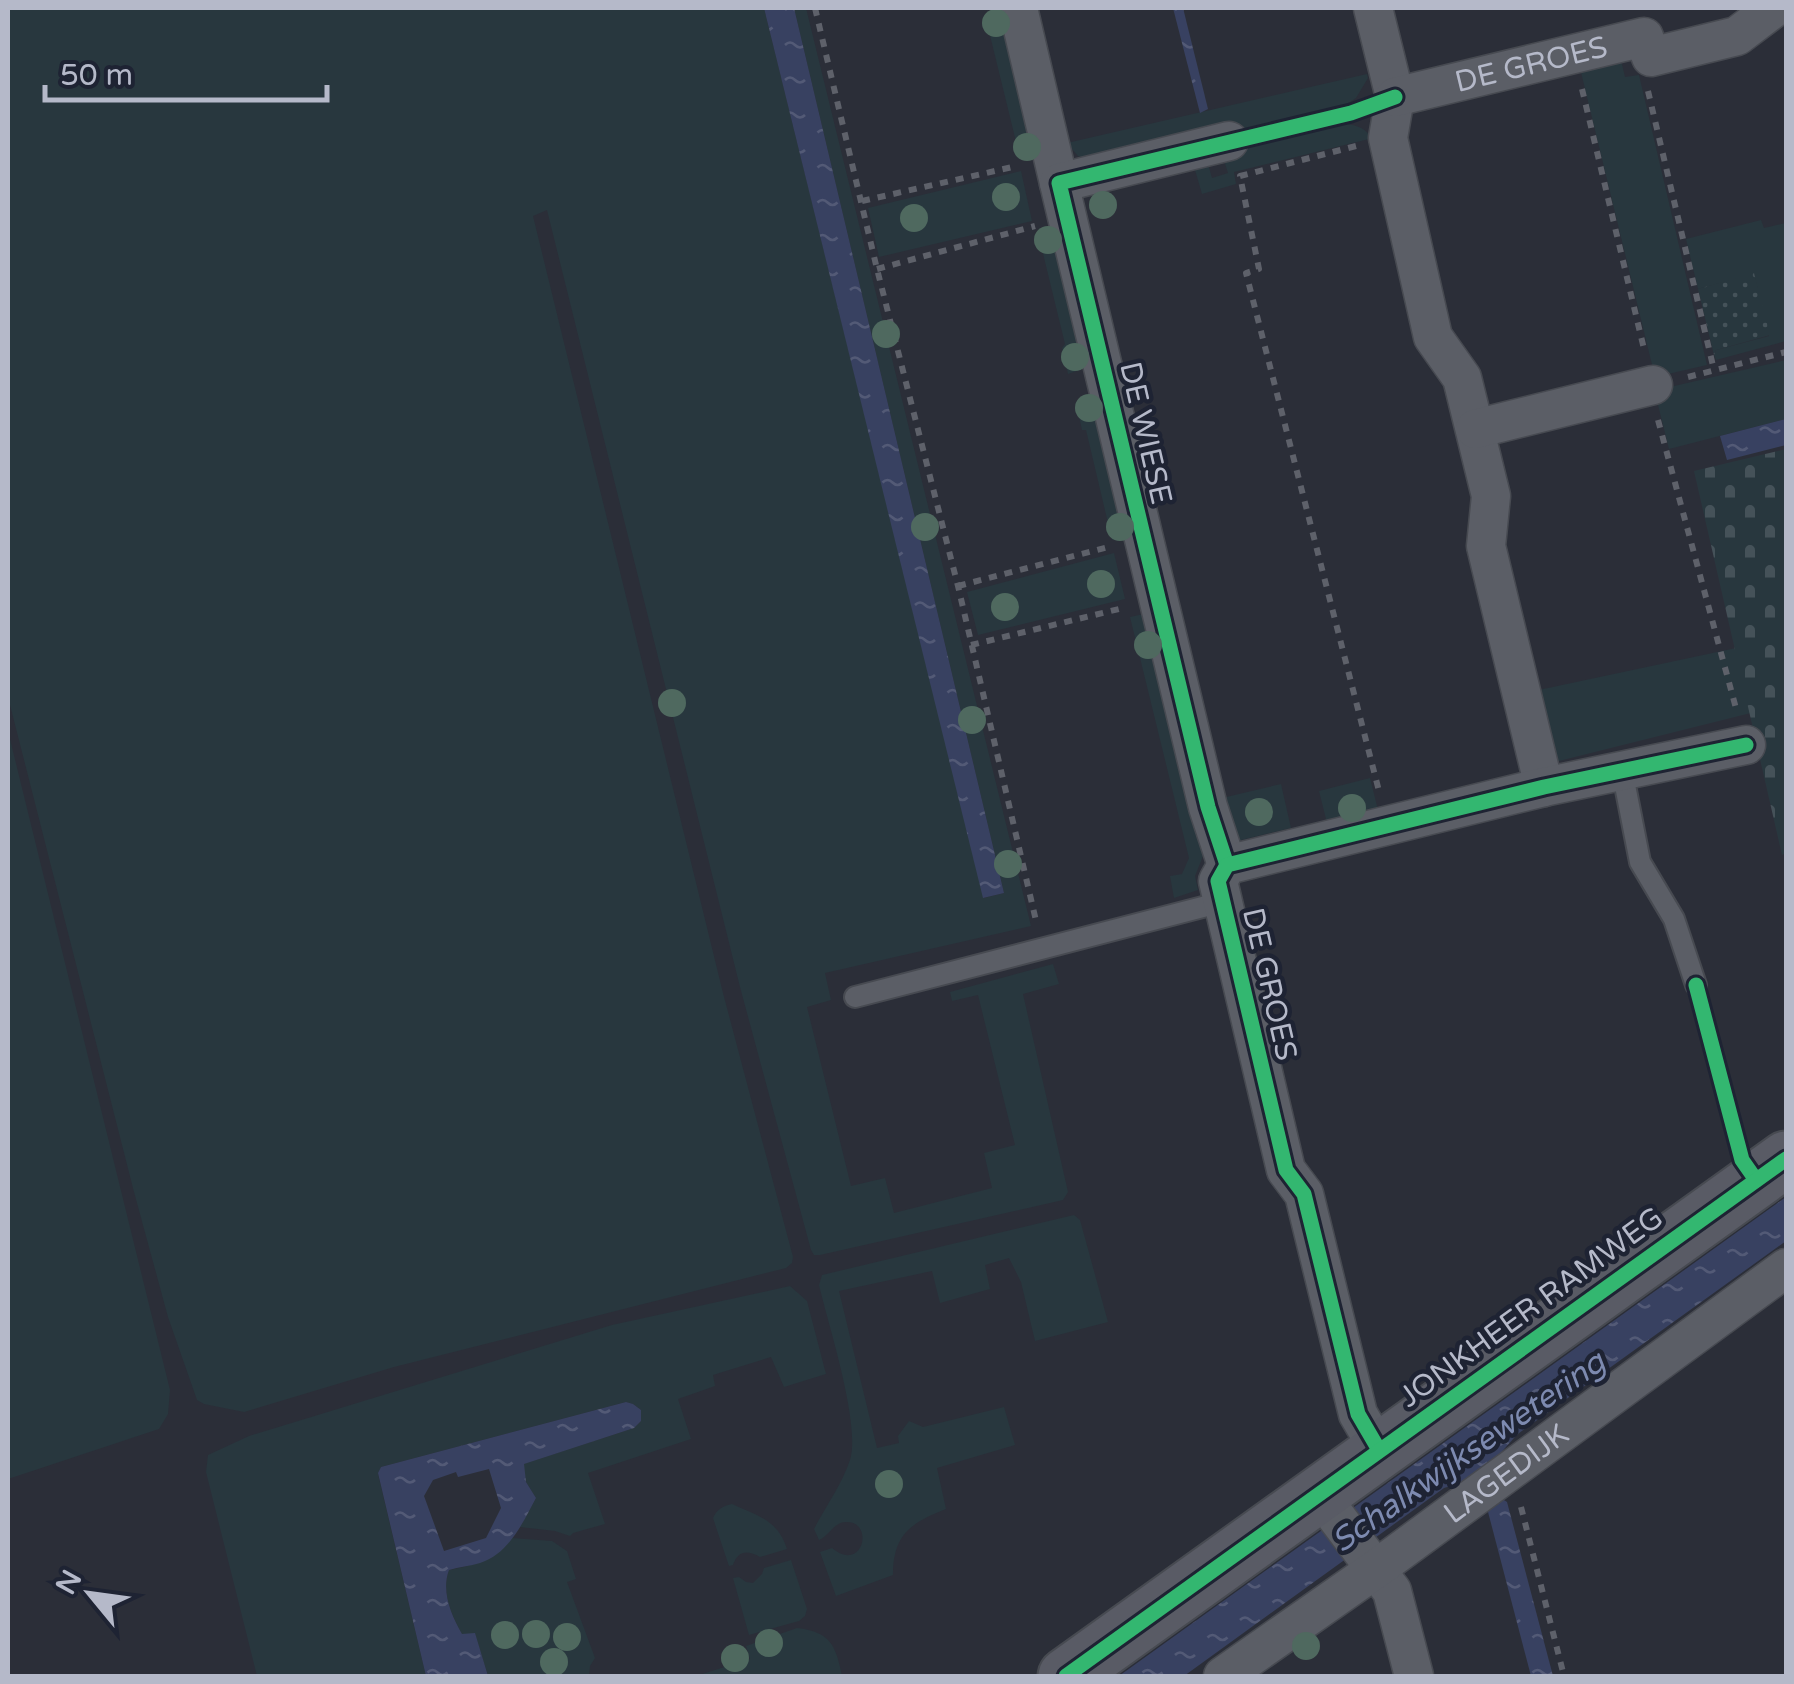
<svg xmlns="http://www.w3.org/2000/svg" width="1794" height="1684" font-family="'Varela Round',sans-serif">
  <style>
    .grass { fill: #28373e }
    .cemetery { fill: url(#cemetery-stones) }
    .park { fill: url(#park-dots) }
    .water { fill: url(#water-ripples); fill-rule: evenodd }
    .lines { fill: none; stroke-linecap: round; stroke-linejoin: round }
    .lane-casing { stroke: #474a51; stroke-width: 24 }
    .street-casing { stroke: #474a51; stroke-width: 41 }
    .secondary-casing { stroke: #474a51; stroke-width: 59 }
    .path { stroke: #5e616a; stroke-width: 6; stroke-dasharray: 8 8; stroke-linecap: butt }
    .lane { stroke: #5b5e66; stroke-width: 20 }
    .street { stroke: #5b5e66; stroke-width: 38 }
    .secondary { stroke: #595b65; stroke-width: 55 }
    .cycleway-casing { stroke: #1e2333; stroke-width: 21 }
    .cycleway { stroke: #33b770; stroke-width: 15 }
    .tree { fill: #4f695f }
    .labels { text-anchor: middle; stroke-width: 9; stroke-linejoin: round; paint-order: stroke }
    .street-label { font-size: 30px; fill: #b5b9c9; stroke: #1e2333 }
    .water-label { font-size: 32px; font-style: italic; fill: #7d8ab0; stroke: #1e2333 }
  </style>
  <defs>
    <pattern id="cemetery-stones" width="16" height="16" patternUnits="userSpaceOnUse" patternTransform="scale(2.5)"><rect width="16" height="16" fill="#28373e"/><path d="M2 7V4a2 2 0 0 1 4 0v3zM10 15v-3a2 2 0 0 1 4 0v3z" fill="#455259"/></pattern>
    <pattern id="park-dots" width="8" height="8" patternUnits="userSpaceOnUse" patternTransform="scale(2.5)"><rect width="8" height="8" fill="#28373e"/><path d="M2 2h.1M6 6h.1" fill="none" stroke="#455259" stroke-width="1.8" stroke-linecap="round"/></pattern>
    <pattern id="water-ripples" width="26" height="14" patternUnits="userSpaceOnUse" patternTransform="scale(2.5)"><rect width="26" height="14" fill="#384161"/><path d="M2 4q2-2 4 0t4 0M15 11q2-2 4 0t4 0" fill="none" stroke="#535a76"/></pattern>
  </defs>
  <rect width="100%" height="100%" fill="#2b2e38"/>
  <g class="grass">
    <path d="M8 8H764L984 898 1004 893 794 8H806L1031 926 825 973 831 1000 807 1007 851 1186 885 1178 894 1213 992 1188 984 1153 1015 1145 978 995 952 1001 950 992 1053 964 1059 984 1023 994 1068 1192 1063 1200 820 1255H814L811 1250 740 987 547 210 533 216 723 993 793 1257 792 1263 786 1268 394 1367 244 1412 204 1404 197 1400 168 1317 134 1192 8 697Z"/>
    <path d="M997 14 1001 15 1036 152 1033 155 1020 158 986 19Z"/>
    <path d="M1620 56 1625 77 1639 75 1707 365 1655 377 1579 64Z"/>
    <path d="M1367 74 1368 78 1356 98 1344 106 1225 135 1089 159 1078 156 1067 143Z"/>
    <path d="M1341 124C1353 124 1363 126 1371 137L1369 139 1234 172 1236 184 1202 194 1193 163 1207 160 1212 178 1228 173 1222 154Z"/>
    <path d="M1021 171 1032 221 879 257 868 208Z"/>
    <path d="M1761 220 1764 228 1786 223V341L1716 360 1714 355 1716 350 1769 336 1754 274 1698 289 1686 239Z"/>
    <path d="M1054 229 1086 363 1082 369 1068 374 1062 348 1065 344 1038 233Z"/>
    <path d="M1786 360V419L1669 449 1657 401V390Z"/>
    <path d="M1088 398 1096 403 1125 536 1112 540 1086 430H1082L1076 402Z"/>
    <path d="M1114 553 1125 599 978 635 967 592Z"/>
    <path d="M1148 613 1205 851 1195 876 1198 890 1174 898 1170 876 1182 874 1189 858 1130 617Z"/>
    <path d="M1736 648 1751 713 1551 763 1534 691Z"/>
    <path d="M8 731 170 1390 168 1414 159 1429 8 1479Z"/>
    <path d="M1370 778 1381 822 1330 835 1319 791Z"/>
    <path d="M1281 784 1291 828 1233 842 1222 798Z"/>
    <path d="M1074 1215 1080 1220 1108 1322 1035 1341 1021 1282 1009 1258 985 1265 990 1289 940 1303 932 1271 839 1291 877 1448 899 1443 898 1436 909 1421 923 1427 1004 1407 1015 1445 937 1468 946 1509C911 1523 893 1534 893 1575L836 1596 820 1552 832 1548C863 1574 875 1521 846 1522 834 1522 830 1535 819 1540L814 1529C826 1506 842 1484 850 1460 861 1425 828 1324 819 1285L822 1275Z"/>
    <path d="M790 1286 807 1301 826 1374 784 1387 771 1357 713 1375 715 1386 678 1399 691 1439 588 1473 605 1524 573 1533 570 1536 555 1531 520 1527 536 1498 526 1482 523 1464 634 1428 641 1421V1410L633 1404 626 1402 381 1467 378 1474 426 1676H257L206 1472 208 1455 249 1436 612 1325Z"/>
    <path d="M732 1504C758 1516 778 1520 787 1549L760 1557C748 1550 738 1550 733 1565L729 1566 713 1518C717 1509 723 1506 732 1504Z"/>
    <path d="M512 1538 552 1541 567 1551 576 1579 567 1582 595 1658 590 1666 589 1676H488L475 1634H462C451 1614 441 1591 449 1570 478 1564 492 1561 512 1538Z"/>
    <path d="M791 1560 807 1609 805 1616 799 1621 749 1635 733 1578 739 1577 746 1582 753 1583 762 1574 764 1568Z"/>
    <path d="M797 1628C831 1632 836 1646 842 1676H696L750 1659 746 1646Z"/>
  </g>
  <path class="cemetery" d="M1786 449V853L1782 855 1694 471Z"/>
  <path class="park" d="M1754 273 1770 335 1716 350 1714 355 1698 289Z"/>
  <g class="water">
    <path d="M764 8H794L1004 893 983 898Z"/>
    <path d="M1173 8H1183L1208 109 1200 113Z"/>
    <path d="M1786 419V445L1727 460 1720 436Z"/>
    <path d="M1786 1197V1241L1519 1433C1507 1444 1483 1477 1470 1481 1461 1484 1453 1485 1444 1488L1184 1676H1119Z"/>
    <path d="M626 1402 633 1404 641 1410V1421L634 1428 524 1464 526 1482 536 1498C523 1522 509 1554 480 1563 470 1566 459 1567 449 1570 441 1591 451 1615 462 1634L475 1633 488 1676H426L378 1473 381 1467ZM489 1469 501 1508 486 1538 444 1551 424 1496 433 1480 456 1472 458 1477Z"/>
    <path d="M1496 1495 1507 1502 1553 1676H1531L1487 1508Z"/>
  </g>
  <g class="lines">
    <g class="lane-casing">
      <g id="lane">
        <path d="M1622 770 1640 862 1674 919 1696 985"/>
        <path d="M855 997 1222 902"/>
      </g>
    </g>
    <g class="street-casing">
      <g id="street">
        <path d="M1018 8 1059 183"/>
        <path d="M1373 8 1395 97 1388 138 1433 337 1462 378 1491 496 1486 546 1544 787"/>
        <path id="s1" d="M1395 97 1644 37 1651 57 1737 36 1774 8"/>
        <path d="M1475 429 1653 385"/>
        <path d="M1227 865 1208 807 1059 183 1229 141"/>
        <path d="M1379 1450 1358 1414 1304 1194 1286 1170 1218 881 1227 865 1544 787 1746 745"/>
        <path d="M1319 1494 1392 1591 1414 1676"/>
        <path id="s2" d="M1223 1676 1376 1569 1786 1268"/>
      </g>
    </g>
    <g class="secondary-casing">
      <path id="secondary" d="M1066 1676 1786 1159"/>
    </g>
    <g class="path">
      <path d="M815 8 877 269 958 586 1037 925"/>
      <path d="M1582 89 1644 349"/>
      <path d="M1648 91 1714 370"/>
      <path d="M1356 146 1240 176 1259 269 1246 273 1379 791"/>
      <path d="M862 201 1017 166"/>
      <path d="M877 269 1035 226"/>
      <path d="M1688 377 1786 352"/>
      <path d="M1658 420 1737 712"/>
      <path d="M958 586 1112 546"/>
      <path d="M971 645 1123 608"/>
      <path d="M1521 1507 1564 1676"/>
    </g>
    <use href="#lane" class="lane"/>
    <use href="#street" class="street"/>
    <use href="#secondary" class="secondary"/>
    <g class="cycleway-casing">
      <g id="cycleway">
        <path d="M1227 865 1208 807 1059 183 1351 113 1395 97"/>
        <path d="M1696 985 1742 1160 1756 1180"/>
        <path d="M1379 1450 1358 1414 1304 1194 1286 1170 1218 881 1227 865 1544 787 1746 745"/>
        <path d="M1066 1676 1786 1159"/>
      </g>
    </g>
    <use href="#cycleway" class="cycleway"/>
  </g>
  <g class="tree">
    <circle cx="996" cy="23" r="14"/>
    <circle cx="1027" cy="147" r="14"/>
    <circle cx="1006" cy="197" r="14"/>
    <circle cx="1103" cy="205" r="14"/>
    <circle cx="914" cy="218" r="14"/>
    <circle cx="1048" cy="240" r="14"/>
    <circle cx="886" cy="334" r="14"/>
    <circle cx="1075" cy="357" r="14"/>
    <circle cx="1089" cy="408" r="14"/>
    <circle cx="925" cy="527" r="14"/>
    <circle cx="1120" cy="527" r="14"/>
    <circle cx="1101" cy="584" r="14"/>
    <circle cx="1005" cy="607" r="14"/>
    <circle cx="1148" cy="645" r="14"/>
    <circle cx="672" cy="703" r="14"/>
    <circle cx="972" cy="720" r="14"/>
    <circle cx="1352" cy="808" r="14"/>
    <circle cx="1259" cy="812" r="14"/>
    <circle cx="1008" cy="864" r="14"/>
    <circle cx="889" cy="1484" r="14"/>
    <circle cx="536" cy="1634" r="14"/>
    <circle cx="505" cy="1635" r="14"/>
    <circle cx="567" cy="1637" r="14"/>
    <circle cx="769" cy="1643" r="14"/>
    <circle cx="1306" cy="1646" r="14"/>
    <circle cx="735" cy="1658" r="14"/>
    <circle cx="554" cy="1662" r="14"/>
  </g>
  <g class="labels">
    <g class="street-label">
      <text dy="10" stroke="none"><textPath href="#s1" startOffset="140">DE GROES</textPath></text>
      <text transform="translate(1146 433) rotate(77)" y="10">DE WIESE</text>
      <text transform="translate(1270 984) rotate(77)" y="10">DE GROES</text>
      <text transform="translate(1531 1307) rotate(-36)" y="10">JONKHEER RAMWEG</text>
      <text dy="10" stroke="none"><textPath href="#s2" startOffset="348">LAGEDIJK</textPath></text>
    </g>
    <g class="water-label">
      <text transform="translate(1468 1451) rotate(-35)" y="11">Schalkwijksewetering</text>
    </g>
  </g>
  <rect width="1794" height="1684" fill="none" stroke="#b5b9c9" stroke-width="20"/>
  <g transform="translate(90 1594) rotate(299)" stroke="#1e2333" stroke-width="8" paint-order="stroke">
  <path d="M0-8L18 38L0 25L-18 38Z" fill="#b5b9c9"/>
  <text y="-15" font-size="28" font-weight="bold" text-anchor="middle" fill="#b5b9c9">N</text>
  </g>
  <path d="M45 85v15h282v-15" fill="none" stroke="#b5b9c9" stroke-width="5"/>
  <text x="60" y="85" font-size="30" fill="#b5b9c9" stroke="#1e2333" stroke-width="8" paint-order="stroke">50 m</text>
</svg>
